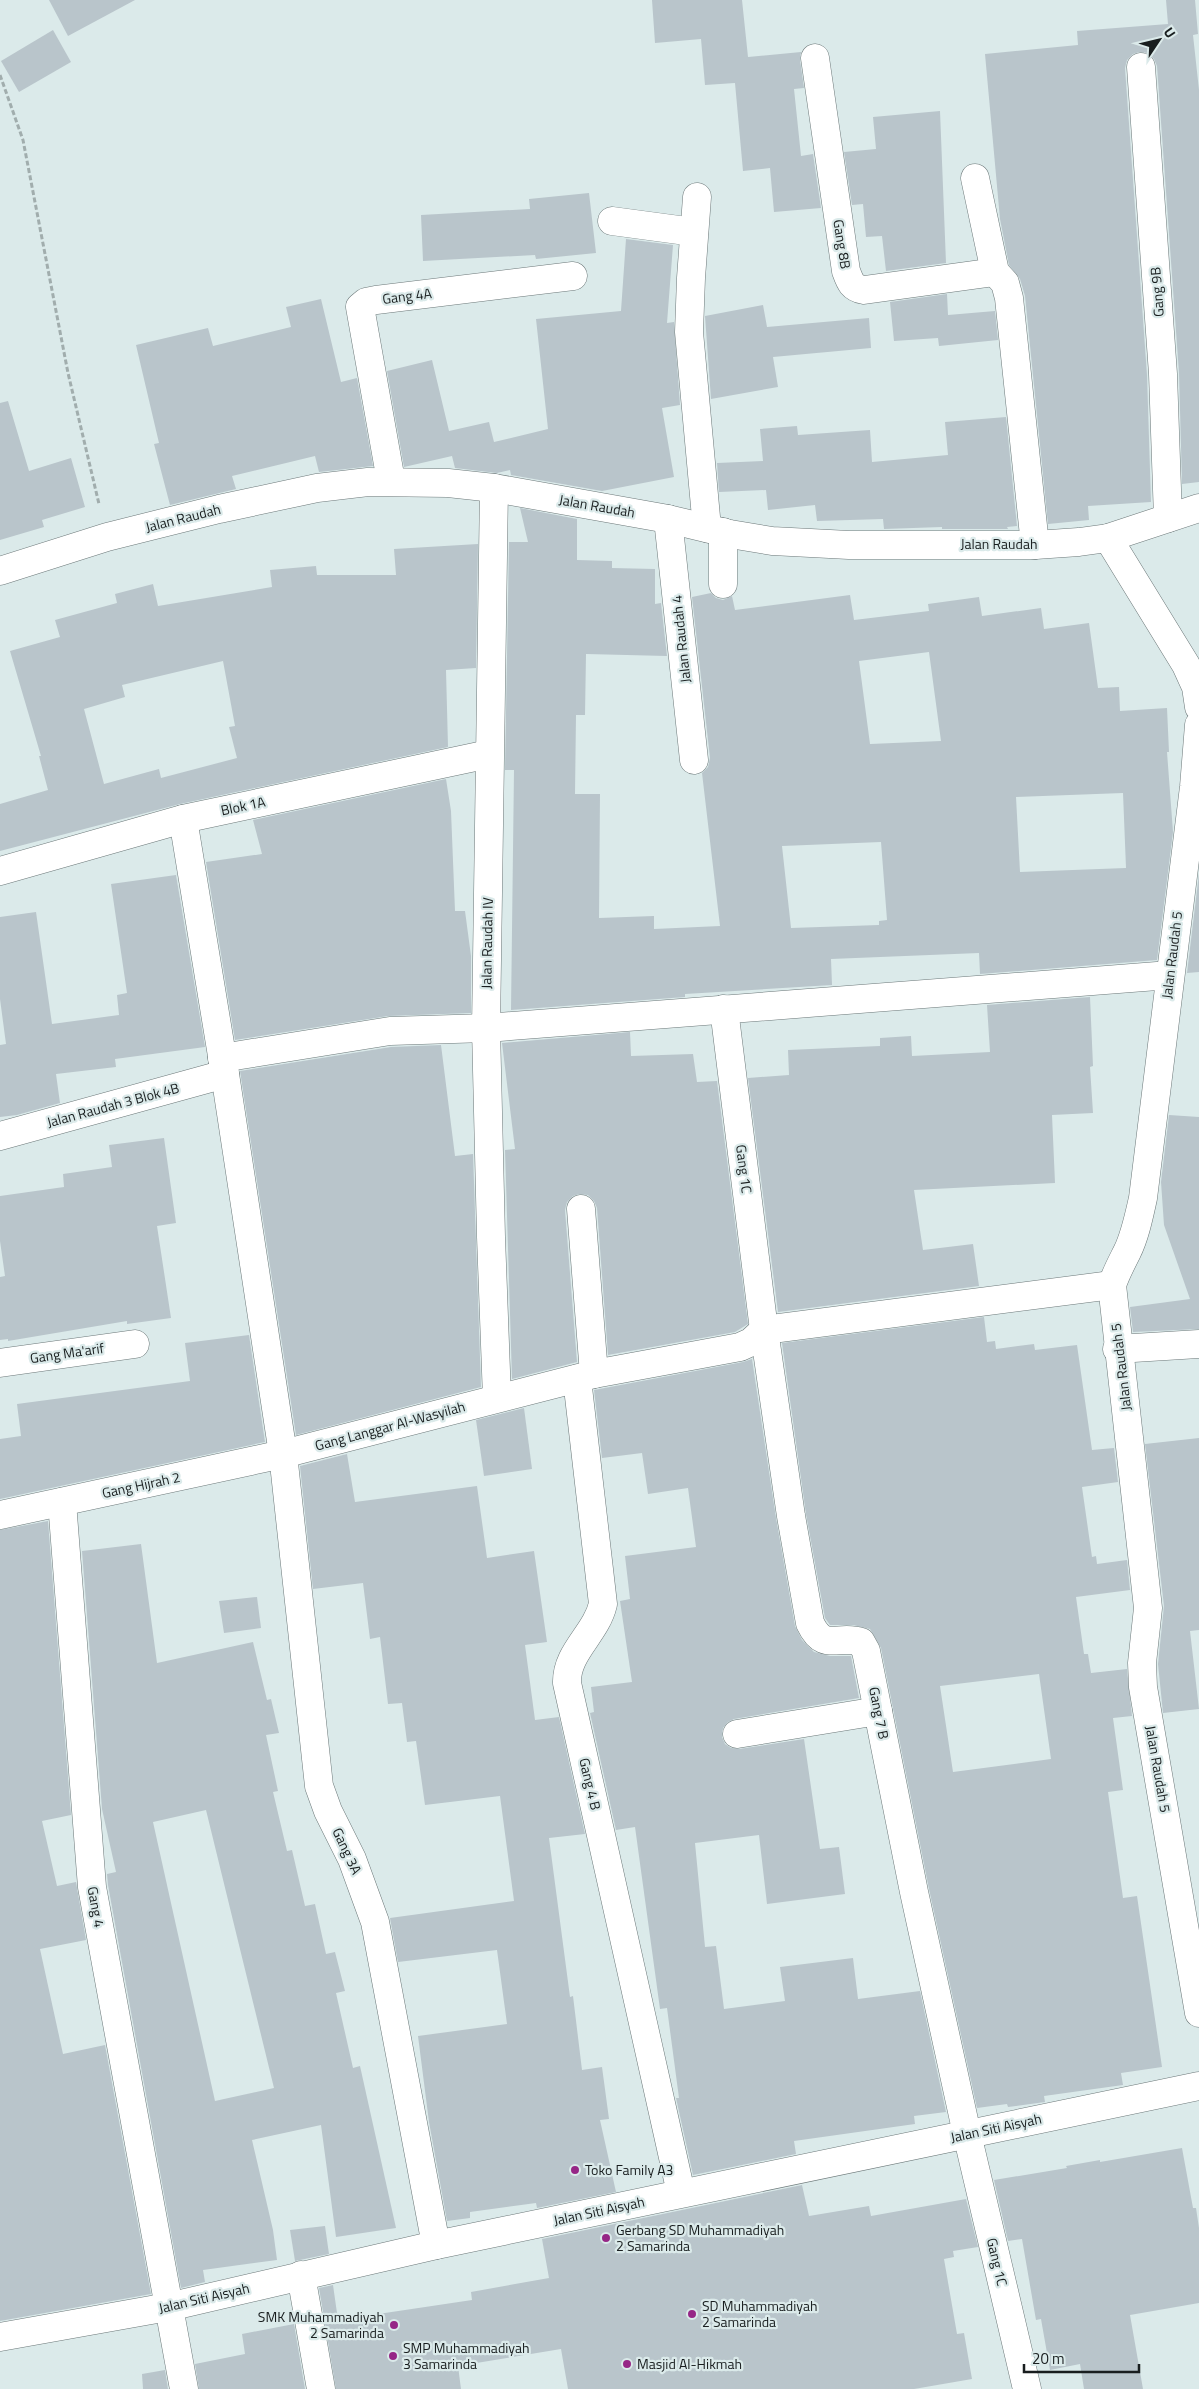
<svg xmlns="http://www.w3.org/2000/svg" width="1199" height="2389" font-family="'Titillium Web',sans-serif">
  <style>
    .building { fill: #b9c5cb; fill-rule: evenodd }
    .lines { fill: none; stroke-linecap: round; stroke-linejoin: round }
    .minor-casing { stroke: #6c7879; stroke-width: 29 }
    .path { stroke: #a1adad; stroke-width: 3; stroke-dasharray: 5 2.5; stroke-linecap: butt }
    .minor { stroke: #fff; stroke-width: 28 }
    .poi-dot { fill: #962686; stroke: #dbeaea; stroke-width: 2 }
    .labels { text-anchor: middle; stroke-width: 4.5; stroke-linejoin: round; paint-order: stroke }
    .street-label { font-size: 14px; fill: #191e1f; stroke: #dbeaea }
    .poi-label { font-size: 14px; fill: #191e1f; stroke: #dbeaea; text-anchor: start }
  </style>
  <rect width="100%" height="100%" fill="#dbeaea"/>
  <g class="building">
    <path d="M49 0H135L68 36Z"/>
    <path d="M652 0H742L748 57 801 52 800 60 804 88 794 89 801 156 813 154 821 208 774 212 770 168 743 171 735 83 705 85 701 39 655 43Z"/>
    <path d="M1166 0H1195L1198 34 1193 35 1199 90V482L1182 484 1179 373 1157 66 1154 59 1148 53 1139 52 1133 54 1127 60 1125 68 1147 375 1151 502 1088 506 1089 520 1048 524 1025 296 1020 279 1009 265 1000 219 985 54 1078 45 1077 31 1168 24Z"/>
    <path d="M53 30 71 62 19 92 1 61Z"/>
    <path d="M940 111 946 263 886 271 882 236 866 237 863 204 852 205 844 152 876 149 873 117Z"/>
    <path d="M589 193 596 253 536 259 535 255 423 261 421 215 530 209 529 199Z"/>
    <path d="M626 239 673 245 667 323 674 322 680 405 662 408 674 477 602 491 511 475 510 470 497 473 455 468 452 456 404 467 387 371 432 360 449 431 489 422 494 442 548 429 536 319 621 311Z"/>
    <path d="M947 294 948 315 995 311 998 340 939 346 938 338 894 341 890 302Z"/>
    <path d="M321 299 341 382 357 378 373 466 319 472 315 456 232 476 236 489 170 505 154 444 159 443 136 345 208 328 213 346 291 327 286 307Z"/>
    <path d="M763 305 767 327 869 318 871 348 773 357 778 387 711 399 705 316Z"/>
    <path d="M8 401 29 471 71 458 85 507 42 520 44 527 0 540V403Z"/>
    <path d="M1006 417 1017 526 1007 527 1008 529H942V527L884 529 883 519 817 521 815 505 768 510 766 490 719 492 717 463 763 461 760 429 797 426 798 435 870 430 872 462 948 455 945 422Z"/>
    <path d="M520 508 577 519V560L612 561V568L655 569V604L661 603 667 656 586 654 585 715H576L575 794H600L599 918 654 916V929L720 926 702 773 708 767 710 758 692 597 711 593 716 598 723 600 732 596 735 610 850 595 854 620 929 611 928 604 979 597 982 616 1041 608 1044 629 1089 623 1098 688 1119 687 1120 711 1167 708 1169 752H1167L1173 832 1157 960 980 974 979 953 831 959 832 985 685 994V997L511 1010 514 770H505L509 542H528ZM929 652 941 741 870 744 859 661ZM1123 793 1126 868 1020 872 1016 797ZM881 842 887 920 879 921V925L791 928 782 846Z"/>
    <path d="M478 544 476 668 446 670 448 747 180 804 0 851V804L48 790 39 756H41L10 651 60 637 55 620 117 603 115 594 153 584 158 606 272 587 270 570 316 566 317 575H396L394 549ZM223 661 235 726 229 727 237 758 161 778 159 769 104 784 84 709 125 697 122 685Z"/>
    <path d="M446 779 451 811 455 911H465L471 956V1013L388 1016 235 1040 206 862 262 854 253 820Z"/>
    <path d="M1199 874V972L1187 973Z"/>
    <path d="M176 875 205 1047 115 1059 116 1067 56 1074 60 1103 17 1115 0 1117V1045L6 1044 0 999V917L36 912 52 1024 119 1015 117 995 127 993 111 884Z"/>
    <path d="M1090 997 1093 1066 1090 1067 1093 1113 1052 1115 1055 1183 914 1190 923 1250 973 1244 979 1286 778 1312 748 1078 789 1075 788 1050 880 1046V1038L911 1036 912 1056 990 1052 987 1005Z"/>
    <path d="M630 1032 631 1056 693 1054 697 1082 717 1081 748 1324 735 1332 608 1355 597 1208 594 1201 588 1195 579 1194 573 1196 567 1202 565 1210 577 1362 512 1379 505 1150 515 1149 502 1043Z"/>
    <path d="M441 1045 455 1156 473 1154 481 1387 296 1435 240 1071 391 1047Z"/>
    <path d="M1169 1115 1199 1117V1329L1133 1332 1130 1307 1190 1299 1164 1225 1161 1182Z"/>
    <path d="M164 1138 176 1223 157 1226 171 1318 127 1324V1321L8 1341V1339L0 1340V1277L5 1276 0 1241V1196L64 1187 63 1174 112 1167 109 1145Z"/>
    <path d="M984 1317 987 1342 995 1341 996 1349 1034 1344 1035 1350 1077 1345 1092 1450 1114 1448 1118 1482 1082 1487 1092 1557 1096 1556 1097 1564 1127 1560 1130 1590 1076 1597 1084 1654H1088L1091 1673 1127 1669 1132 1716 1113 1718 1123 1790 1108 1792 1123 1898 1137 1896 1162 2067 1121 2073 1123 2085 1044 2096 1045 2102 1008 2107 1007 2104 977 2108 929 1889 881 1648 870 1629 853 1625H830L825 1618 806 1514 782 1343ZM1039 1674 1051 1759 953 1772 940 1686Z"/>
    <path d="M249 1335 265 1442 0 1499V1439L21 1436 17 1404 190 1381 185 1343Z"/>
    <path d="M752 1359 776 1518 795 1626 802 1640 814 1652 830 1656H851L859 1698 734 1719 728 1722 723 1728 722 1737 725 1744 731 1748 739 1749 804 1739 820 1849 839 1847 845 1894 767 1904 759 1835 695 1843 705 1947 716 1946 724 2009 785 2001 780 1967 853 1958 858 1999 920 1991 946 2112 914 2116 915 2124 794 2141 796 2154 693 2175 676 2098H679L667 2008 660 2009 635 1827 616 1830 590 1713 594 1712 591 1687 632 1682 620 1601 630 1599 625 1556 696 1547 688 1488 648 1494 642 1453 602 1458 594 1390 743 1362Z"/>
    <path d="M524 1408 532 1469 484 1476 476 1420Z"/>
    <path d="M1199 1438V1630L1190 1631 1199 1709 1163 1713 1158 1664 1164 1606 1145 1444Z"/>
    <path d="M347 1454 355 1502 477 1486 487 1558 534 1551 547 1642 525 1645 535 1720 559 1717 585 1834 549 1838 570 1997 573 1996 582 2070 602 2067 609 2119 600 2120 616 2192 537 2208 536 2203 470 2212V2218L447 2221 429 2122 418 2036 507 2024 497 1950 398 1962 390 1918 514 1901 500 1796 425 1805 416 1741 407 1742 402 1703 388 1704 380 1637 370 1639 363 1583 313 1589 300 1466Z"/>
    <path d="M48 1521 71 1815 42 1821 57 1886 76 1882 86 1940 40 1949 63 2054 105 2045 151 2294 0 2321V1530Z"/>
    <path d="M141 1544 157 1663 253 1642 267 1700 271 1699 279 1733 266 1735 278 1791 273 1792 287 1851 292 1850 305 1906 315 1904 326 1954 335 1952 345 1991 336 1993 353 2068 360 2066 396 2228 336 2237 321 2125 252 2140 273 2230 277 2260 203 2270 205 2282 181 2288 108 1885 107 1874 116 1872 102 1809 82 1551ZM206 1810 274 2088 215 2101 153 1822Z"/>
    <path d="M257 1597 261 1628 224 1633 219 1601Z"/>
    <path d="M1182 2148 1193 2208H1196L1199 2228V2303L1130 2315 1143 2389H1084L1080 2364 1050 2370 1041 2319 1036 2320 1022 2239 1008 2241 994 2180 1067 2168 1066 2166 1100 2160V2162Z"/>
    <path d="M802 2185 809 2216 869 2206 871 2216 966 2199 978 2247 953 2251 954 2257 944 2259 957 2334 964 2333 972 2379 914 2389H568L561 2349 458 2366 461 2389H336L319 2288 333 2285 338 2320 472 2300 471 2292 549 2278 542 2239Z"/>
    <path d="M325 2226 329 2254 295 2261 290 2230Z"/>
    <path d="M294 2324 305 2389H199L195 2364 245 2354 242 2334Z"/>
    <path d="M165 2370 168 2389H143L142 2374Z"/>
  </g>
  <g class="lines">
    <g class="minor-casing">
      <g id="minor">
        <path d="M815 58 846 271C850 282 852 288 864 290L995 272"/>
        <path d="M1141 67 1163 374 1168 518"/>
        <path d="M975 178 995 272 1005 283 1009 298 1035 545"/>
        <path d="M697 197 691 278 689 332 707 528"/>
        <path d="M612 221 694 232"/>
        <path d="M391 481 360 307 366 302 376 300 573 276"/>
        <path d="M494 488 486 1028 491 1237 497 1398"/>
        <path d="M668 519 694 760"/>
        <path d="M723 532V584"/>
        <path d="M1108 538 1186 665 1196 687 1199 707"/>
        <path d="M0 571 107 537 219 509 317 488 368 482 448 483 494 488 668 519 730 534 772 541 849 545H1035L1079 542 1108 538 1199 508"/>
        <path d="M1199 725 1194 787 1143 1198C1139 1216 1135 1236 1127 1252 1121 1264 1116 1273 1112 1285L1148 1608 1142 1663 1143 1687 1199 2013"/>
        <path d="M183 819 225 1074 283 1454 319 1786 328 1811 352 1859 375 1922 436 2245"/>
        <path d="M0 871 183 819 489 754"/>
        <path d="M724 1009 764 1330 791 1516 810 1623C824 1653 838 1634 861 1642L866 1651 914 1892 967 2134 1027 2389"/>
        <path d="M222 1058 390 1031 486 1028 1170 975"/>
        <path d="M0 1136 225 1074"/>
        <path d="M581 1209 594 1374"/>
        <path d="M1117 1349 1199 1344"/>
        <path d="M0 1363 135 1344"/>
        <path d="M577 1379 603 1604C596 1634 566 1652 567 1683L681 2193"/>
        <path d="M62 1502 92 1887 184 2389"/>
        <path d="M0 1515 283 1454 594 1374 740 1347 751 1342 764 1330 1112 1285"/>
        <path d="M737 1734 878 1711"/>
        <path d="M301 2275 321 2389"/>
        <path d="M0 2337 168 2307 436 2245 1199 2086"/>
      </g>
    </g>
    <path class="path" d="M0 75 23 140 68 373 99 504"/>
    <use href="#minor" class="minor"/>
  </g>
  <g class="poi-dot">
    <circle cx="575" cy="2170" r="5"/>
    <circle cx="606" cy="2238" r="5"/>
    <circle cx="692" cy="2314" r="5"/>
    <circle cx="394" cy="2325" r="5"/>
    <circle cx="393" cy="2356" r="5"/>
    <circle cx="627" cy="2364" r="5"/>
  </g>
  <g class="labels">
    <g class="street-label">
      <text transform="translate(842 244) rotate(81)" y="5">Gang 8B</text>
      <text transform="translate(1157 292) rotate(-94)" y="5">Gang 9B</text>
      <text transform="translate(407 296) rotate(-7)" y="5">Gang 4A</text>
      <text transform="translate(597 506) rotate(10)" y="5">Jalan Raudah</text>
      <text transform="translate(183 518) rotate(-14)" y="5">Jalan Raudah</text>
      <text x="999" y="549">Jalan Raudah</text>
      <text transform="translate(681 639) rotate(-96)" y="5">Jalan Raudah 4</text>
      <text transform="translate(243 806) rotate(-12)" y="5">Blok 1A</text>
      <text transform="translate(487 943) rotate(-89)" y="5">Jalan Raudah IV</text>
      <text transform="translate(1172 955) rotate(-83)" y="5">Jalan Raudah 5</text>
      <text transform="translate(113 1105) rotate(-15)" y="5">Jalan Raudah 3 Blok 4B</text>
      <text transform="translate(744 1169) rotate(83)" y="5">Gang 1C</text>
      <text transform="translate(67 1353) rotate(-8)" y="5">Gang Ma'arif</text>
      <text transform="translate(1121 1367) rotate(-97)" y="5">Jalan Raudah 5</text>
      <text transform="translate(390 1426) rotate(-15)" y="5">Gang Langgar Al-Wasyilah</text>
      <text transform="translate(141 1485) rotate(-12)" y="5">Gang Hijrah 2</text>
      <text transform="translate(879 1713) rotate(79)" y="5">Gang 7 B</text>
      <text transform="translate(1158 1769) rotate(80)" y="5">Jalan Raudah 5</text>
      <text transform="translate(590 1784) rotate(77)" y="5">Gang 4 B</text>
      <text transform="translate(347 1851) rotate(65)" y="5">Gang 3A</text>
      <text transform="translate(96 1907) rotate(80)" y="5">Gang 4</text>
      <text transform="translate(996 2128) rotate(-12)" y="5">Jalan Siti Aisyah</text>
      <text transform="translate(599 2211) rotate(-12)" y="5">Jalan Siti Aisyah</text>
      <text transform="translate(997 2262) rotate(77)" y="5">Gang 1C</text>
      <text transform="translate(204 2298) rotate(-13)" y="5">Jalan Siti Aisyah</text>
    </g>
    <g class="poi-label">
      <text x="585" y="2175">Toko Family A3</text>
      <text x="616" y="2235">Gerbang SD Muhammadiyah<tspan x="616" dy="16">2 Samarinda</tspan></text>
      <text x="702" y="2311">SD Muhammadiyah<tspan x="702" dy="16">2 Samarinda</tspan></text>
      <text x="384" y="2322" text-anchor="end">SMK Muhammadiyah<tspan x="384" dy="16">2 Samarinda</tspan></text>
      <text x="403" y="2353">SMP Muhammadiyah<tspan x="403" dy="16">3 Samarinda</tspan></text>
      <text x="637" y="2369">Masjid Al-Hikmah</text>
    </g>
  </g>
  <g transform="translate(1159 40) rotate(55)" stroke="#dbeaea" stroke-width="4" paint-order="stroke">
  <path d="M0-4L9 19L0 12L-9 19Z" fill="#191e1f"/>
  <text y="-8" font-size="14" font-weight="bold" text-anchor="middle" fill="#191e1f">U</text>
  </g>
  <path d="M1024 2364v8h115v-8" fill="none" stroke="#191e1f" stroke-width="2.5"/>
  <text x="1032" y="2364" font-size="15" fill="#191e1f" stroke="#dbeaea" stroke-width="4" paint-order="stroke">20 m</text>
</svg>
